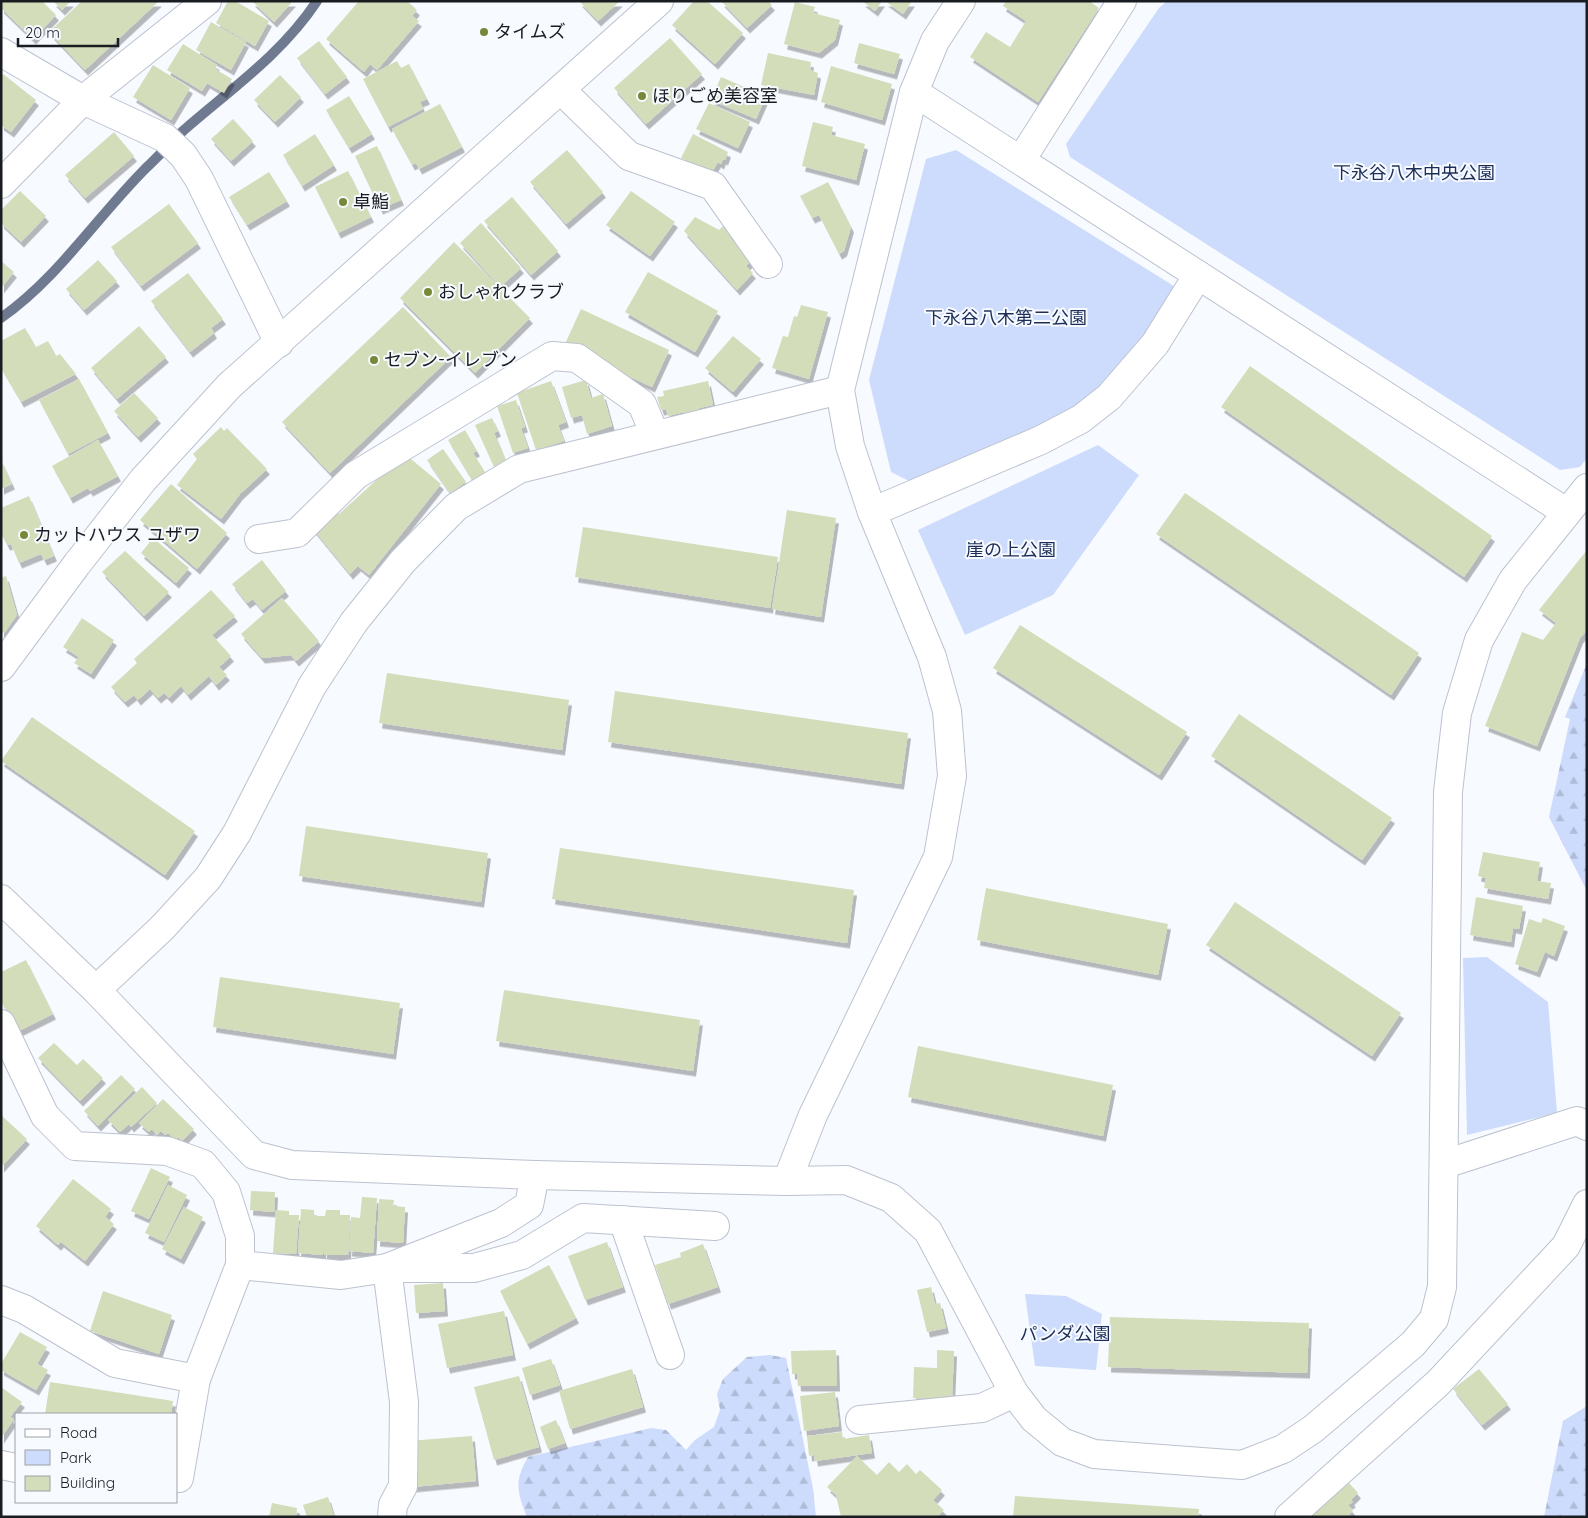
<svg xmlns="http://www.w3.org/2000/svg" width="1588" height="1518" font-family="Quicksand,'Noto Sans JP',sans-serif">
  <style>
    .green { fill: #cddcfc }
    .forest { fill: url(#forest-firs) }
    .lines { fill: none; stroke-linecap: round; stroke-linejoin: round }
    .stream { stroke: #6f7a91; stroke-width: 10 }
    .building { fill: #d3ddba; filter: url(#shadow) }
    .minor-casing { stroke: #bcc2cf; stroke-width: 30 }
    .tertiary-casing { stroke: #bcc2cf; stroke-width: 30 }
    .minor { stroke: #fff; stroke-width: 28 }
    .tertiary { stroke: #fff; stroke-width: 28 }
    .poi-dot { fill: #768939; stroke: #f7faff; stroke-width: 2 }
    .labels { text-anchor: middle; stroke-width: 4; stroke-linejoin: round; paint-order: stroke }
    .poi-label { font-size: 18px; fill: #191c20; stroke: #f7faff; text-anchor: start }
    .park-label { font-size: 18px; fill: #1c2e58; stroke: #f7faff }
  </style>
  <defs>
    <pattern id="forest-firs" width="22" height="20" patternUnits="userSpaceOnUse" patternTransform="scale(1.25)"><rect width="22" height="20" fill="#cddcfc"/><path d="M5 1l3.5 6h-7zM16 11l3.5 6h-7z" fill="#afbcd8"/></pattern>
    <filter id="shadow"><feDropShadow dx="3" dy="5.5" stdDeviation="0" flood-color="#0004"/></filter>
  </defs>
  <rect width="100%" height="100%" fill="#f7faff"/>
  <g class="green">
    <path d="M1167 1H1587V458L1580 467 1560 470 1070 157 1066 144 1159 8Z"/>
    <path d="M956 150 1177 288 1125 365 1077 415 915 484 891 472 869 380 926 159Z"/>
    <path d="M1098 445 1139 475 1053 595 965 635 918 530Z"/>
    <path d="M1487 957 1548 1002 1557 1113 1467 1135 1463 958Z"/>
    <path d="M1025 1294 1066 1296 1102 1314 1096 1370 1035 1366Z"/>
  </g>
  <g class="forest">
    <path d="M1587 663V891L1549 817 1570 719 1565 717Z"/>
    <path d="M770 1355 786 1358 813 1488 816 1517H527C517 1492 514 1481 528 1457L651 1428 666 1430 686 1450 695 1440 714 1427 720 1410 717 1394 723 1379 747 1357Z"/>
    <path d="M1587 1406V1517H1544L1563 1421Z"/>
  </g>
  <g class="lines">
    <path class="stream" d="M1 318C58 278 97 217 146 168 159 156 171 142 184 130 231 89 282 54 317 1"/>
  </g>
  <g class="building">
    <path d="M1 1H42L56 15 33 39 1 8Z"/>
    <path d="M53 1H71L62 10Z"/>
    <path d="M82 1H159L85 70 49 32Z"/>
    <path d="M228 1H235L269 21 255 46 216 23Z"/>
    <path d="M252 1H293L274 22Z"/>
    <path d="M359 1H407L417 10 412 16 419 21 377 70 370 64 364 72 326 39Z"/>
    <path d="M579 1H620L598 21Z"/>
    <path d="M694 1H707L743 33 715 64 672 25Z"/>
    <path d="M721 1H768L772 5 747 28Z"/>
    <path d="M862 1H882L875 11Z"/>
    <path d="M885 1H912L903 14Z"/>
    <path d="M1006 1H1089L1099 8 1038 102 970 57 986 32 1010 47 1026 21 1003 6Z"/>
    <path d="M795 2 815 7 813 13 840 20 835 40 819 53 784 44Z"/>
    <path d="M211 22 246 42 231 70 196 50Z"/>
    <path d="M670 38 702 74 646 124 614 88Z"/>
    <path d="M319 41 347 77 325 94 297 58Z"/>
    <path d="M859 43 900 54 894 74 854 63Z"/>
    <path d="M183 44 217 65 215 69 232 79 224 93 207 83 202 91 167 70Z"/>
    <path d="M768 53 811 62 810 70 818 73 814 95 761 85Z"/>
    <path d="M397 61 401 68 409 64 427 99 420 102 423 109 388 127 363 79Z"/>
    <path d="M153 65 190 88 171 120 133 97Z"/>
    <path d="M831 66 892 84 882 120 821 102Z"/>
    <path d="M3 74 36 100 11 132 1 125V77Z"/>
    <path d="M280 75 301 97 275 122 254 100Z"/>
    <path d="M721 77 766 96 756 119 711 100Z"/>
    <path d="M349 96 372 134 349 148 326 110Z"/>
    <path d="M709 103 750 122 738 148 696 129Z"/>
    <path d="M440 104 462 147 419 169 416 163 412 165 392 129Z"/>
    <path d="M233 119 253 141 231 161 211 139Z"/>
    <path d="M813 122 833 127 831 135 865 144 856 180 802 166Z"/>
    <path d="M114 132 134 156 85 198 65 175Z"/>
    <path d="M315 134 334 165 302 186 283 155Z"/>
    <path d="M693 134 728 152 725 160 723 159 721 164 718 162 713 170 710 169 708 171 681 158Z"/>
    <path d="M377 146 401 200 380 209 355 156Z"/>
    <path d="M567 150 603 192 566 224 530 182Z"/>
    <path d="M348 171 371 217 338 233 315 187Z"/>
    <path d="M269 172 287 201 247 225 229 197Z"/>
    <path d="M828 182 851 227 844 251 839 254 819 215 812 218 800 196Z"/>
    <path d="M20 191 46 216 21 242 1 223V210Z"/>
    <path d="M631 191 675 222 650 256 606 225Z"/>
    <path d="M512 197 558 251 531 275 484 221Z"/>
    <path d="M169 204 198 243 141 286 111 247Z"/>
    <path d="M695 217 719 230 724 225 733 237 731 239 751 261 746 266 753 273 737 290 684 231Z"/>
    <path d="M481 223 521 268 500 287 460 243Z"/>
    <path d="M454 242 530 318 475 373 400 298Z"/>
    <path d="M98 260 117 281 84 310 66 289Z"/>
    <path d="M1 261 14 272 1 288Z"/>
    <path d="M648 272 718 311 695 352 625 312Z"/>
    <path d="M188 273 223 319 211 328 214 333 190 352 151 301Z"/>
    <path d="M801 305 828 312 809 379 772 368 783 336 788 337 794 316 797 317Z"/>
    <path d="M403 307 451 357 330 473 282 422Z"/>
    <path d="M581 309 669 350 652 387 564 346Z"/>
    <path d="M139 326 166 357 117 399 91 368Z"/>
    <path d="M25 328 36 347 48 341 56 356 60 354 76 374 21 402 1 368V341Z"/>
    <path d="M733 336 761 359 733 392 705 368Z"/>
    <path d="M1250 366 1492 536 1464 577 1221 407Z"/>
    <path d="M79 379 108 433 68 454 39 400Z"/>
    <path d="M586 380 591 398 603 394 612 426 587 434 582 415 571 418 562 387Z"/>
    <path d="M551 381 566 422 558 425 564 441 536 450 517 393Z"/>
    <path d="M708 381 713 405 699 408 700 414 685 417 684 412 668 416 666 409 661 410 657 397 664 396 663 391Z"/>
    <path d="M134 393 158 418 138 437 114 411Z"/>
    <path d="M516 400 525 427 521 428 528 448 513 453 497 406Z"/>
    <path d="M492 418 498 431 494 433 506 462 494 467 475 425Z"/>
    <path d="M221 427 224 431 227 428 267 469 240 494 221 519 177 485 197 459 193 454Z"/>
    <path d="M465 430 477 451 473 453 485 472 472 480 448 440Z"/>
    <path d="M98 440 118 476 90 491 88 488 70 498 52 466Z"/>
    <path d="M443 449 466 482 450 493 427 460Z"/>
    <path d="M405 454 441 484 369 575 358 566 350 574 313 529 330 507 339 514Z"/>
    <path d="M1 460 12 484 1 489Z"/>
    <path d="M171 484 227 533 197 569 140 520Z"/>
    <path d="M1185 493 1419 653 1391 695 1156 534Z"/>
    <path d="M29 496 54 556 44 560 41 554 19 563 11 544 7 545 1 533V508Z"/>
    <path d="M787 510 836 518 821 617 772 609Z"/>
    <path d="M583 527 778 557 770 608 575 577Z"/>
    <path d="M153 538 189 568 176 583 141 553Z"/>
    <path d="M1587 550V630L1580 638 1537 746 1485 726 1522 632 1543 640 1556 623 1539 610Z"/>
    <path d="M125 551 169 592 144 616 102 572Z"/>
    <path d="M262 560 286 591 262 610 253 599 247 603 232 584Z"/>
    <path d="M6 576 17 615 5 632 1 633V578Z"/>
    <path d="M211 590 235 616 212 635 231 656 219 667 227 675 216 685 209 676 188 695 181 686 169 698 164 693 158 698 150 689 138 700 134 695 125 702 111 687 137 663 134 659Z"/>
    <path d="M282 598 319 641 296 661 291 655 262 658 241 634Z"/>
    <path d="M82 618 114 640 91 674 74 663 79 657 63 647Z"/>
    <path d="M1020 625 1187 732 1159 775 993 668Z"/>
    <path d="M387 673 569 700 562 750 379 723Z"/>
    <path d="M615 691 908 733 901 784 608 742Z"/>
    <path d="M1239 714 1392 818 1362 860 1211 756Z"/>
    <path d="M32 717 195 831 165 875 1 761Z"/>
    <path d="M306 826 488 853 481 902 299 876Z"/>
    <path d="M560 848 854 890 847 943 552 899Z"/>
    <path d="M1483 852 1540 862 1537 881 1551 883 1548 899 1484 888 1486 878 1478 876Z"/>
    <path d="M986 888 1168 924 1158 975 977 940Z"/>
    <path d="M1476 897 1523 906 1519 929 1513 928 1511 942 1470 935Z"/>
    <path d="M1235 902 1401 1013 1372 1056 1206 945Z"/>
    <path d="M1543 918 1565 926 1554 956 1545 952 1537 972 1515 964 1529 919 1541 923Z"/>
    <path d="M26 960 53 1014 17 1032 1 1001V972Z"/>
    <path d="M220 977 400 1003 393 1054 213 1027Z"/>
    <path d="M504 990 700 1020 693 1071 496 1041Z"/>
    <path d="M54 1043 77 1065 83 1059 103 1078 80 1101 38 1058Z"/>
    <path d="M918 1046 1113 1085 1103 1136 908 1097Z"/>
    <path d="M121 1075 135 1089 98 1126 84 1111Z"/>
    <path d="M142 1087 157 1103 131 1127 129 1124 120 1132 108 1120Z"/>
    <path d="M163 1099 194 1129 182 1141 178 1137 176 1140 168 1133 165 1135 161 1131 157 1135 152 1129 149 1132 139 1123Z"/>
    <path d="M1 1115 27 1139 1 1167Z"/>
    <path d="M151 1168 170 1177 149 1219 131 1211Z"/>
    <path d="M73 1179 111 1209 105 1217 114 1224 85 1261 61 1242 58 1245 36 1226Z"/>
    <path d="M168 1185 187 1195 164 1242 145 1233Z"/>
    <path d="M251 1191 275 1192 274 1212 250 1210Z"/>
    <path d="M362 1197 377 1198 373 1253 349 1251 351 1217 360 1218Z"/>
    <path d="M379 1199 394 1200 393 1206 405 1207 403 1243 377 1241Z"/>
    <path d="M184 1207 203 1217 181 1259 162 1249Z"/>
    <path d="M301 1209 314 1210V1216H325L326 1210H340V1215H350L348 1255H324V1232L323 1255 298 1253Z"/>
    <path d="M276 1210 289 1211V1215H299L296 1254 273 1253Z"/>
    <path d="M607 1242 623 1287 585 1300 568 1256Z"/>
    <path d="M703 1244 718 1287 668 1304 655 1265 681 1257 680 1253Z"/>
    <path d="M549 1265 576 1318 527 1344 500 1291Z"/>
    <path d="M443 1283 445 1311 416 1313 414 1285Z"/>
    <path d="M931 1287 935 1304 940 1303 946 1328 927 1332 917 1290Z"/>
    <path d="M103 1291 172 1315 159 1354 90 1331Z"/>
    <path d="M504 1311 513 1355 447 1368 438 1324Z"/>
    <path d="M1110 1317 1309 1323 1307 1373 1108 1367Z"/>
    <path d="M20 1332 47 1347 37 1364 48 1370 36 1390 1 1370V1364Z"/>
    <path d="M836 1350 837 1386H798L797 1374H792L791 1351Z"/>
    <path d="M937 1350 954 1351 952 1399 913 1398 914 1367 937 1368Z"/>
    <path d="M551 1359 560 1385 530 1395 522 1368Z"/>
    <path d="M632 1369 643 1407 570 1429 559 1391Z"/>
    <path d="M1479 1369 1508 1404 1482 1425 1453 1389Z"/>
    <path d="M519 1376 539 1447 494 1460 474 1387Z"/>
    <path d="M50 1382 173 1401 171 1414H45Z"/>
    <path d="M1 1387 22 1402 10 1417 14 1419 1 1438Z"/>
    <path d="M835 1392 839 1426 804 1431 800 1396Z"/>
    <path d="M556 1420 565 1443 548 1449 540 1427Z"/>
    <path d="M842 1432 843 1439 869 1435 872 1453 815 1461 814 1455 809 1456 807 1436Z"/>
    <path d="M472 1436 476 1481 412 1487 408 1441Z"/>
    <path d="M857 1456 877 1475 889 1462 899 1472 907 1464 916 1474 920 1470 942 1490 933 1500 944 1510 937 1517H841L836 1495 827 1487Z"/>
    <path d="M1349 1483 1358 1493 1351 1500 1353 1502 1348 1505 1353 1511 1349 1514 1351 1517H1309Z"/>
    <path d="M1015 1496 1199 1509 1198 1517H1013Z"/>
    <path d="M328 1497 334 1517H307L303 1505Z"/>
    <path d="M272 1503 297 1508 296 1517H269Z"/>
  </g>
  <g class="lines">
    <g class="minor-casing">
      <g id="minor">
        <path d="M561 90 629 156 713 186 768 264"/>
        <path d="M1 184 83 100 207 1"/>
        <path d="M872 512 1041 440 1081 419 1109 397 1155 344 1198 275"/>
        <path d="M259 539 297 533 356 475 552 356 577 358 642 404 655 435"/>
        <path d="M1 1024 45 1116 75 1146 167 1151 203 1164 226 1192 240 1236V1265L196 1379 115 1363 24 1309 1 1300"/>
        <path d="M1445 1164 1577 1121 1587 1126"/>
        <path d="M787 1181 813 1115 938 857 952 776 947 711 932 657 872 512 850 446 840 390 914 92 935 41 961 1"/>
        <path d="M623 1220 670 1355"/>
        <path d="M240 1265 341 1275 387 1268H474L522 1255 583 1218 715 1226"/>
        <path d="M860 1420 982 1408 1014 1393"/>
        <path d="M1 1465 16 1468"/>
        <path d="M176 1477 179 1478 196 1379"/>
        <path d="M392 1517 393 1505 403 1486 404 1402 387 1268 501 1223 529 1205 535 1175"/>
        <path d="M1289 1517 1438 1383 1566 1246 1587 1204"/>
      </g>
    </g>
    <g class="tertiary-casing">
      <g id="tertiary">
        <path d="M1 52 83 100 165 138 183 155 199 179 279 343"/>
        <path d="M914 92 1566 512"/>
        <path d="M1021 160 1122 1"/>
        <path d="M1 667 77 564 143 480 229 386 659 1"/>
        <path d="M1 899 96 990 254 1155 292 1165 535 1175 787 1181 846 1180 891 1198 928 1231 1014 1393 1034 1419 1062 1442 1094 1454 1242 1465 1283 1449 1313 1429 1413 1344 1434 1319 1442 1287 1448 792 1457 713 1479 640 1513 580 1587 488"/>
        <path d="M96 990 162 928 208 878 237 833 312 686 354 622 403 561 456 507 519 469 840 390"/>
      </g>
    </g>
    <use href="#minor" class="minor"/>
    <use href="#tertiary" class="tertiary"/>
  </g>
  <g class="poi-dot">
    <circle cx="484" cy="32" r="5"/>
    <circle cx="642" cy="96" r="5"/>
    <circle cx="343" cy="202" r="5"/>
    <circle cx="428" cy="292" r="5"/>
    <circle cx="374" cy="360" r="5"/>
    <circle cx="24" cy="535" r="5"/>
  </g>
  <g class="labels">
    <g class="poi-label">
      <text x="494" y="38">タイムズ</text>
      <text x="652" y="102">ほりごめ美容室</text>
      <text x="353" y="208">卓鮨</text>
      <text x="438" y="298">おしゃれクラブ</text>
      <text x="384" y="366">セブン-イレブン</text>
      <text x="34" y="541">カットハウス ユザワ</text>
    </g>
    <g class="park-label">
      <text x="1414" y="179">下永谷八木中央公園</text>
      <text x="1006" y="324">下永谷八木第二公園</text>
      <text x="1011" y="556">崖の上公園</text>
      <text x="1065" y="1340">パンダ公園</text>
    </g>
  </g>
  <rect width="1588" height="1518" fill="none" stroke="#191c20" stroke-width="5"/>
  <rect x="15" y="1413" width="162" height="90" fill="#f7faff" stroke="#9ea1a6"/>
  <rect x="25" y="1429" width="25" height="8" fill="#ffffff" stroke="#9ea1a6"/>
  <text x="60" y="1438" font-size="15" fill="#191c20">Road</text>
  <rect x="25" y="1450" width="25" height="15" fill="#cddcfc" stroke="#9ea1a6"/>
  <text x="60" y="1463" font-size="15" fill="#191c20">Park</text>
  <rect x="25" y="1476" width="25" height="15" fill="#d3ddba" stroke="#9ea1a6"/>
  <text x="60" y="1488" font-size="15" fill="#191c20">Building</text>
  <path d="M18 38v8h100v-8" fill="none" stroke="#191c20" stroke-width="2.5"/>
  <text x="25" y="38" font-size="15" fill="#191c20" stroke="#f7faff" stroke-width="4" paint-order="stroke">20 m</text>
</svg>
